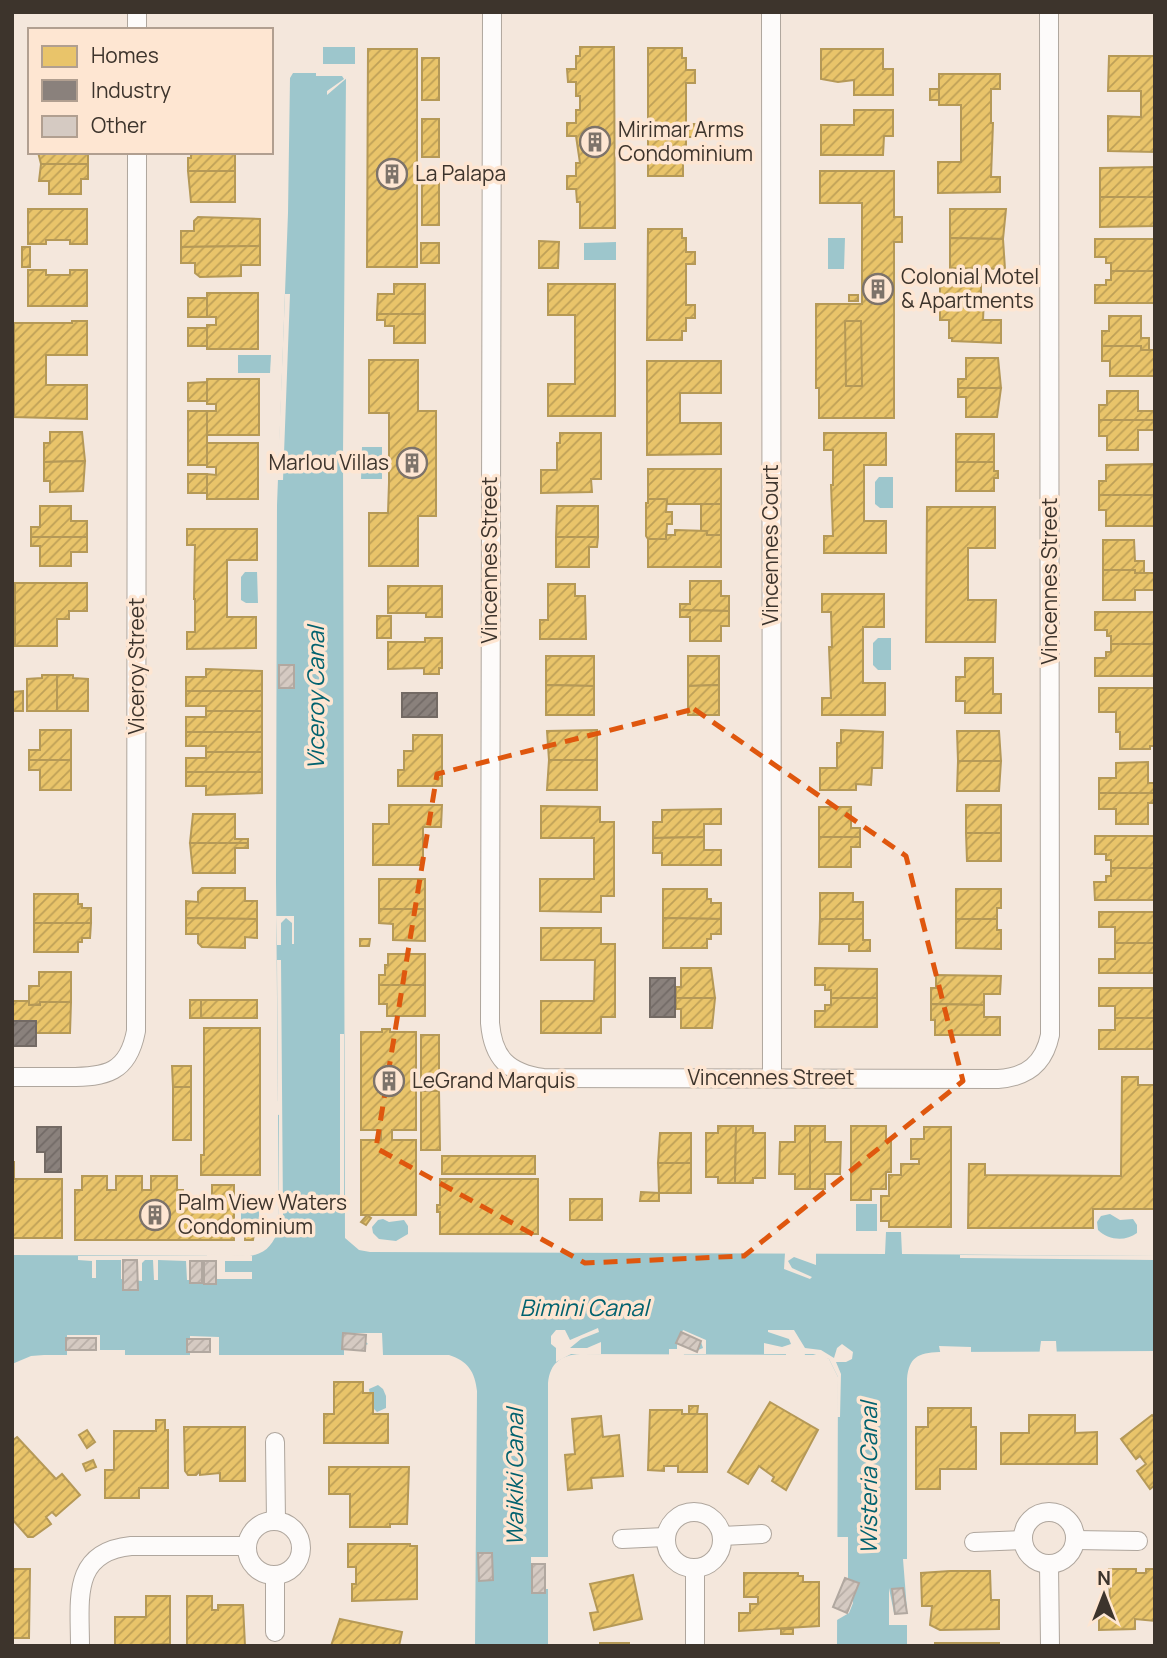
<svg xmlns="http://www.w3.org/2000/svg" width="1167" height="1658" font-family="Manrope,sans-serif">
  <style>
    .water { fill: #9dc6cc }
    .pier { fill: #f4e7dc }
    .homes { fill: url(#homes-hatch); stroke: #b59957; stroke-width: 2; fill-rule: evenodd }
    .industry { fill: url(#industry-hatch); stroke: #736a64; stroke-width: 2 }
    .building { fill: url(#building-hatch); stroke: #b1a8a0; stroke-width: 2 }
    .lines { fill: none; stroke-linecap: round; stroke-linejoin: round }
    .minor-casing { stroke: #afa69d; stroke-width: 20 }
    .minor { stroke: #fdfbfa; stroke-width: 18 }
    .marked { fill: none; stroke: #df570e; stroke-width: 5; stroke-dasharray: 14 9; stroke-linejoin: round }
    .labels { text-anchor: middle; stroke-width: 7; stroke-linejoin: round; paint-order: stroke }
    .poi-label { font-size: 21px; fill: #3d342c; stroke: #fee6d2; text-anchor: start }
    .street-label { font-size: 21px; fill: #3d342c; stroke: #fee6d2 }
    .water-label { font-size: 23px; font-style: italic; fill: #02626f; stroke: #fee6d2 }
  </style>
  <defs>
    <pattern id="homes-hatch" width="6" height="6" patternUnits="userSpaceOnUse" patternTransform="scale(1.75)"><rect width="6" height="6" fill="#e9c46a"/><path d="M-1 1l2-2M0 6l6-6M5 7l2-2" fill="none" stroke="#bea057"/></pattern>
    <pattern id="industry-hatch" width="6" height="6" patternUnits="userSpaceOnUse" patternTransform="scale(1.75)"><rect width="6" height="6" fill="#8a817c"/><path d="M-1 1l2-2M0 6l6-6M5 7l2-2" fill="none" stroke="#726a66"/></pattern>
    <pattern id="building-hatch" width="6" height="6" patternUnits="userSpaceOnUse" patternTransform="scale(1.75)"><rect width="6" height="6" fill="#d5cac2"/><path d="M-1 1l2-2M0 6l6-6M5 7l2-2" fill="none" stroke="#b8aea7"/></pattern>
  </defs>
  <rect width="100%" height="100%" fill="#f4e7dc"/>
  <g class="water">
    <rect x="323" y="47" width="32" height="17"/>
    <path d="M293 73H344L346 77 343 455 345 1238 359 1250 370 1252 885 1254 886 1232H901L902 1254 1155 1256V1351L939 1352C918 1353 909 1357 907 1379V1646H837L838 1377 829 1359 821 1355 580 1354C561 1355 550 1363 548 1383V1646H475L477 1391C475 1372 468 1361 449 1355H44L31 1356 12 1364V1255L250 1256C267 1253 273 1244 279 1229L276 882 277 505 288 213 290 78Z"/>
    <path d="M828 238H845L844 269H828Z"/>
    <path d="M616 242V260H584V243Z"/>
    <path d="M238 355H271L270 373H238Z"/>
    <path d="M362 447H382V479H361Z"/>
    <path d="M879 477H893V508H880L875 504V482Z"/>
    <path d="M245 572H257L258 603H246L241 600V577Z"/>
    <path d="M878 638H891V670H878L873 665V643Z"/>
    <path d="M259 1197V1230H241V1198Z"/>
    <rect x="856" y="1204" width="21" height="27"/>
    <path d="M1110 1214 1120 1220 1133 1219 1137 1225V1233C1125 1242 1108 1240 1098 1230L1097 1222 1101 1216Z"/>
    <path d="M383 1219 389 1222 404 1220 408 1226V1234L396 1241 379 1239 373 1233 372 1227 378 1220Z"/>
    <path d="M378 1385 383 1389 386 1396V1408L377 1412 372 1407 369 1389Z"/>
  </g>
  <g class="pier">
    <path d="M322 71H345L348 77 327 95V91L344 79 342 76H316V73Z"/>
    <path d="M285 294H290L283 480H274L275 465H278Z"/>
    <path d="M276 916H294V944H292V923L286 918 281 923V945H277Z"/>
    <path d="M277 960H281L283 1216H279V1115L275 1114V1102L278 1101Z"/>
    <rect x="340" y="1034" width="4" height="178"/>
    <path d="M803 1249H816V1265L794 1257 788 1261 792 1268 812 1277 810 1279 784 1269 785 1253H802Z"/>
    <path d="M207 1254 252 1256V1261H225V1272H252V1279H215V1261H205V1280H201V1261H191V1280H187L186 1261 158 1260V1280H154L153 1260H145L142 1263V1281L121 1279V1260H96V1278H92V1261L78 1260V1256H207Z"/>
    <path d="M960 1255 1155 1256V1260L960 1258Z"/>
    <path d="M598 1328 599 1332 581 1339 570 1348H587L601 1342V1354H571L556 1362V1348L551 1344V1336L556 1330H565L570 1340Z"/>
    <path d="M683 1330 706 1340V1354H684L683 1358 669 1357V1349H677V1342L698 1350 703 1348 701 1342 681 1334Z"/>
    <path d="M768 1330H794L805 1348 821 1350 834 1358 837 1348 842 1344 853 1352 852 1359 846 1362H836L841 1374 840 1417H837L838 1377 829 1359 813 1354H805L804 1357H786V1354H764V1343L782 1347 791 1344 789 1339 768 1332Z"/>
    <path d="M349 1333H382L383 1355H344V1346L359 1348 368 1344 361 1337Z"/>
    <path d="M67 1335H100V1350H125V1358H102V1355H67Z"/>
    <path d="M190 1336 219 1337V1355H190Z"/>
    <path d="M1041 1341H1056L1057 1356H1039Z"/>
    <path d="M939 1346 971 1347V1352H954V1356H941Z"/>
    <path d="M837 1537H848V1580L853 1603 849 1613 837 1620V1595H833V1583H837Z"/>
    <path d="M531 1557H548V1589H544V1569L539 1564 533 1569V1589H531Z"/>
    <path d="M903 1559H908L907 1625H889V1588L894 1613 901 1614 907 1610Z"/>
  </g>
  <g class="homes">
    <path d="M580 47H614L615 228H580V202H577L576 189H567V176H576V163H580L576 136H567V123H576V110H580V96H576V82H568L567 69H576V56H580Z"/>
    <path d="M648 48H682V58H686V70H695V83H686V124H695V137H686V150H683V176H648Z"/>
    <path d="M368 49H417V267H367Z"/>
    <path d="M821 49H883V69H893V95H854V80L838 82 821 79Z"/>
    <path d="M1109 56H1155V152L1108 151V116L1141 117V91H1108Z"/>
    <rect x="422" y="58" width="17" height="42"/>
    <path d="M939 74H1000V89H991V123H993L991 177H1000V192L938 193V162H961V105H939Z"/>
    <rect x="930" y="89" width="9" height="11"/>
    <path d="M854 110H893V136H884L883 155H821V125H854Z"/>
    <rect x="422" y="119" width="17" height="38"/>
    <path d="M38 152H88V164H41Z"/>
    <path d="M191 152H240V154H235V171H188V158H191Z"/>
    <path d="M41 164H88V179H81V194H49V181H39Z"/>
    <path d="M1155 167V197H1100V168Z"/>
    <path d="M188 171H235V202H191Z"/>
    <path d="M820 171H894V217H902V242H894V418H819V388H816V304H862V203H820ZM845 321H861L862 386H846Z"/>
    <path d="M820 171H894V217H902V242H894V418H819V388H816V304H862V203H820Z"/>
    <rect x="422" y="183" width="17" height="42"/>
    <path d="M1100 197H1155V226L1100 227Z"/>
    <path d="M28 209H87V244H70V240H46V244H28Z"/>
    <path d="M950 209H1006L1003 239 950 238Z"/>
    <path d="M198 217 260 219V246L181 247V231H194V221Z"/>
    <path d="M648 229H682V238H686V252H695V264H686V305H695V318H686V331H682V340H647Z"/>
    <path d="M950 238 1003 239 1005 269 950 268Z"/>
    <path d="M1095 239H1155V271H1111V263H1106V257H1095Z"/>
    <path d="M539 241 559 242 558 268H539Z"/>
    <rect x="421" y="243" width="18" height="20"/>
    <path d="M260 246V265H241V276L200 277 195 273V263H181V247Z"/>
    <rect x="22" y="247" width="8" height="20"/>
    <path d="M28 270H46V275H70V270H87V306H28Z"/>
    <path d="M1111 271H1155V303H1095V285H1106V280H1111Z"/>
    <path d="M949 283 981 284V297H984L983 320H1001V343L952 341V338H949V320H940V286H949Z"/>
    <path d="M394 284H425V314H377L378 294H394Z"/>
    <path d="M548 284H615V416H548V384H575V315H548Z"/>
    <path d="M207 293H258V349H207V325H216V317H207Z"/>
    <rect x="849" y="295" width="9" height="6"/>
    <rect x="188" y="298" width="19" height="19"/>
    <path d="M377 314H425V343H394V326H385V320H377Z"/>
    <path d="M1109 316H1141V338H1149V350H1141V346H1102V331H1109Z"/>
    <path d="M72 321H87V355H46V385H87V419L14 417V323H72Z"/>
    <path d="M845 321H861L862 386H846Z"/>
    <rect x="188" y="328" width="19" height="18"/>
    <path d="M1102 346H1141V350H1154V376H1110V361H1102Z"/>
    <path d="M966 358H998L1001 388H958V379H966Z"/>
    <path d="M369 360H418V411H436V516H418V566H369V513H388L389 483V413H369Z"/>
    <path d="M647 361H721V393H680V423H721V454L647 455Z"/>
    <path d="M207 379H259V435H207V411H216V404H207Z"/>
    <path d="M207 382V401H188V383Z"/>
    <path d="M958 388H1001L997 417H966V397H958Z"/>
    <path d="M1107 391H1138V411H1155V420H1099V405H1107Z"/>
    <rect x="188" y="411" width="19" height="54"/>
    <path d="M1099 420H1155V430H1138V450H1107V436H1099Z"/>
    <path d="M50 432H82L85 461 44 462V443H50Z"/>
    <path d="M560 433H601V479H591L592 492 541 493V470H557V443H560Z"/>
    <path d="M824 433H886V465H864V521H886V553H824V536H833L831 485H833V450H824Z"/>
    <rect x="956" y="434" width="38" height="28"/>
    <path d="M207 443H258V499H207V474L216 475V467H207Z"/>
    <path d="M85 461 83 491 50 492V481H44V462Z"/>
    <path d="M956 462H994V471H998V478H994V491H956Z"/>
    <path d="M1155 464V495H1099V481H1106V465Z"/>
    <path d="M648 469H721V504H667V499H648Z"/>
    <rect x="188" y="474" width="19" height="19"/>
    <path d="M1099 495H1155V526H1106V510H1099Z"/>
    <path d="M648 499H667L666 512H672V524H667L666 539H648L646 536V503H648Z"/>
    <path d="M701 504H721V535H707V531H701Z"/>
    <path d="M40 506H71V521H87V537H31V527H40Z"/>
    <path d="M557 506H598V537H556Z"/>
    <path d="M927 507H995V548H968V600H996L995 642H926Z"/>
    <path d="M187 529H257V560H227V617H256V648L187 649V632H195V599H194L195 545H187Z"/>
    <path d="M675 530 707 531V535H721V567H648V539H666V535H675Z"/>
    <path d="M31 537H87V552H71V566H40V546H31Z"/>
    <path d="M556 537H598L597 547H589V567H556Z"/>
    <path d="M1103 540H1134L1135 561H1144V573H1135V570H1103Z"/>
    <path d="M1103 570H1135V573H1155V590H1135V600H1103Z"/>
    <path d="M690 581H721V596H729V611L680 610V604H690Z"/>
    <path d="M15 583H87V611H69V619H57V646H15Z"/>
    <path d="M548 584H575V596H585L586 639H540V620H548Z"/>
    <path d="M388 586H442V617H426V613H388Z"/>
    <path d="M822 594H884V627H863V683H885V715H822V698H831L829 647H832L831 612H822Z"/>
    <path d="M680 610 729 611V626H721V641H690V617H680Z"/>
    <path d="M1095 612H1155V644H1111V636H1107V630H1095Z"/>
    <rect x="377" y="616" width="14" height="22"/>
    <path d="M425 638H442V668H439V674H424V668L388 669V642H425Z"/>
    <path d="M1111 644H1155V676H1095V658H1106V652H1111Z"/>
    <path d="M546 656H594V686L546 685Z"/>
    <path d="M688 656H719V685L688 686Z"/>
    <path d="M965 658H993V694H1001V713H965V701H956V677H965Z"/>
    <path d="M206 669 262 671V691H186V677H206Z"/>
    <path d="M42 675H57V711H27V679L42 678Z"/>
    <path d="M57 675H73V678L88 679V711H57Z"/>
    <path d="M546 685 594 686V715H546Z"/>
    <path d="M719 685V715H688V686Z"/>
    <path d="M1099 688H1155V746H1150V749H1120V732H1116V712H1099Z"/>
    <path d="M23 691V711H13V692Z"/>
    <path d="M186 691H262V711H206V706H186Z"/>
    <path d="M206 711H262V732H186V717H206Z"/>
    <path d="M40 730H71V760H29V750H40Z"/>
    <path d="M597 730V760H549L547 731Z"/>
    <path d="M841 730 883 732 882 768H872L871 785 856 784V790H820V768H837V743H841Z"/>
    <path d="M957 731H999L1001 761H958Z"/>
    <path d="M186 732H262V752H206V746H186Z"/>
    <path d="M413 735H442V786H398V770H404V751H413Z"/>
    <path d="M206 752H262V772H186V758H206Z"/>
    <path d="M29 760H71V790H40V770H29Z"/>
    <path d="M549 760H597V790H547Z"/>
    <path d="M958 761H1001L999 791H957Z"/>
    <path d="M1148 762V783H1155V793H1099V778H1116V763Z"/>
    <path d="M186 772H262V793L206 795V786H186Z"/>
    <path d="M1099 793H1155V803H1148V824H1116V809H1099Z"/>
    <path d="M389 805H442L441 827H423V865H373V824H389Z"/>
    <rect x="966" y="805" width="35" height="28"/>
    <path d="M541 806 600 807V822H614V896H601V912L540 911V879H594V838H541Z"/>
    <path d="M819 807H851V828H860V837H819Z"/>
    <path d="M721 809V824H704V837L653 838V822H662V810Z"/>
    <path d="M193 814H235V839H248V843H190Z"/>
    <path d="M966 833H1001V861H967Z"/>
    <path d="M1095 836H1155V868H1111V860H1106V854H1095Z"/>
    <path d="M704 837V850H721V865H662V853H653V838Z"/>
    <path d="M819 837H860V847H851V867H819Z"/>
    <path d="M190 843H248V848H235V873H193Z"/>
    <path d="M1111 868H1155V900H1095L1094 882H1106V876H1111Z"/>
    <rect x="379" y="879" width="46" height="30"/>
    <path d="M202 888H245V901H257V919L186 918V901L198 902V892Z"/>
    <path d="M663 889H707V899H711V903H721V919L663 918Z"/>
    <path d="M956 889H1001V908H997V919H956Z"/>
    <path d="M820 893H853V902H863V919H820Z"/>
    <path d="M34 894H78V904H82V908H91V923H34Z"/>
    <path d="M379 909H425V941L393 940V924L379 923Z"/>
    <path d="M1099 912H1155V943H1115V927H1099Z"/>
    <path d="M186 918 257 919V938L245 937V948L202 947 198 943V934H186Z"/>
    <path d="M663 918 721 919V934H711V939H707V948H663Z"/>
    <path d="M820 919H863V940H870V951H849V944H819Z"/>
    <path d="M956 919H997V930H1001V949L956 948Z"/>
    <path d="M34 923H91L90 938H82V942H78V952H34Z"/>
    <path d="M541 928H601V944H615V1017H601V1033H541V1001H594L595 960H541Z"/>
    <path d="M360 939H370L369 946H360Z"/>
    <path d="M1115 943H1155V973H1099V959H1115Z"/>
    <path d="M388 954H425V985H379V975H385V965H388Z"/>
    <path d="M681 968H711L715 998H676V987H681Z"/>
    <path d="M815 968 877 969V998H831V990H825V985H815Z"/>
    <path d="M39 972H71V1002L29 1005V986H39Z"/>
    <path d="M936 975 1001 976 1000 994H984V1005L931 1004V988H936Z"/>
    <path d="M379 985H425V1016H387V1004H379Z"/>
    <path d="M1099 988H1155V1018H1115V1006H1099Z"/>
    <path d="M676 998H715L712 1028H681V1009H676Z"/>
    <path d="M831 998H877V1027H815V1011H825V1005H831Z"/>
    <rect x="190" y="1000" width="11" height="18"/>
    <rect x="201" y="1000" width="56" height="18"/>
    <path d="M13 1001H29V1005H40V1002H71L70 1033H36V1021H13Z"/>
    <path d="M931 1004 984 1005V1017H1000V1035H935V1020H931Z"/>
    <path d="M1115 1018H1155V1049H1099V1030H1115Z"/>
    <path d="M204 1028H260V1175H201V1155H204Z"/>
    <path d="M382 1029H390V1032H416V1130H392V1140H416V1215H361V1140H381V1130H361V1032H382Z"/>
    <rect x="421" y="1035" width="18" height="56"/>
    <path d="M172 1066H191V1087H173Z"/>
    <path d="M1122 1077H1138V1085H1155V1209H1093V1228H968L969 1164H985V1175L1121 1176Z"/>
    <rect x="173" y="1087" width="18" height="53"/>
    <path d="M421 1091H439L440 1150H421Z"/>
    <path d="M718 1126H736L735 1183H718V1177H706V1133H718Z"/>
    <path d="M736 1126H753V1133H765V1178H753V1183H735Z"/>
    <path d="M795 1126H810V1189H795V1174H779L780 1142H795Z"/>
    <path d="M810 1126H825V1142H841L840 1174H825V1189H810Z"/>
    <path d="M851 1126H886V1140H891V1172H886V1189H871V1200H851Z"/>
    <path d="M924 1127H951V1227H889V1221H881V1196H889V1175H901V1164H919V1159H911V1139H924Z"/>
    <path d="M660 1133H691V1163H658Z"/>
    <rect x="442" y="1156" width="93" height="18"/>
    <path d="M12 1162H14V1179H62V1238H12Z"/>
    <path d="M658 1163H691V1193H659Z"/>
    <path d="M82 1176H107V1190H116V1176H142V1190H151V1176H177V1190H183V1196H212V1185H234V1240H75V1190H82Z"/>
    <path d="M440 1179H538V1234H440V1212H437V1205H440Z"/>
    <path d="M641 1192 659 1193V1201H640Z"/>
    <rect x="570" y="1199" width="32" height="21"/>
    <path d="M367 1215 371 1218 366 1225 361 1222Z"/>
    <path d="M245 1234H254L253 1240H245Z"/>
    <path d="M334 1382H363V1393H373V1414H388V1443H324V1414H334Z"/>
    <path d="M770 1402 818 1430 786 1490 772 1481 774 1477 759 1466 748 1484 728 1472Z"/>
    <path d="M689 1406H698L697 1414H689Z"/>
    <path d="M928 1408H971V1427H976V1469H940V1489H916V1427H928Z"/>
    <path d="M650 1410H682V1414H707V1472H678V1466H664V1471L648 1470Z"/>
    <path d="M1029 1415H1075V1433L1097 1432V1464H1001V1433H1029Z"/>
    <path d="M1152 1415 1155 1418V1485L1150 1489 1137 1471 1146 1464 1140 1456 1136 1459 1121 1439Z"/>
    <path d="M601 1416 603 1437 619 1435 623 1476 591 1478 592 1488 568 1490 565 1455 575 1454 572 1419Z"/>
    <path d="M156 1420H165V1430H168V1488H139V1498H105V1470H114V1431H156Z"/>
    <path d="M184 1427H245V1481H220V1473L200 1475V1471L196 1475H188L185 1471Z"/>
    <path d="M87 1430 95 1442 87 1448 79 1435Z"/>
    <path d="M17 1437 56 1479 62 1474 80 1495 56 1516 52 1512 46 1517 51 1524 33 1537H28L12 1519V1441Z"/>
    <path d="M93 1460 96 1467 86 1471 83 1464Z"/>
    <path d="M329 1467H409L407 1524H390V1527H350V1494H329Z"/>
    <path d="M348 1544H410V1546H417V1599L352 1601V1584H356V1567H348Z"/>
    <path d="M12 1569H30L29 1638H12Z"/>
    <path d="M1109 1569H1136V1573H1146V1569H1155V1621L1135 1619V1629L1099 1630V1605H1110Z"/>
    <path d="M950 1571H990L991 1600H999V1629L940 1630 930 1625 932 1606H922L921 1573Z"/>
    <path d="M744 1573H798V1576H803V1582H819V1626L739 1631V1613H750V1604H758V1597H744Z"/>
    <path d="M633 1575 642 1619 594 1630 590 1613 598 1612 590 1584Z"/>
    <path d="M146 1596H170V1644L115 1646V1617H146Z"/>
    <path d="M187 1596H212V1610H218V1605H243L245 1646H187Z"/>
    <path d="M340 1619 402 1632 399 1646H331Z"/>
    <rect x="781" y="1629" width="12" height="5"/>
    <rect x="600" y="1643" width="29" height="3"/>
    <rect x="935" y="1643" width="64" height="3"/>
  </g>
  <g class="industry">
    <rect x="402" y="693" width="35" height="24"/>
    <rect x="650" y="978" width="25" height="39"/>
    <rect x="13" y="1021" width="23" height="25"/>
    <path d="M37 1127H61V1172H45V1152H37Z"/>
  </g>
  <g class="building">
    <rect x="279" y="665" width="15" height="23"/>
    <path d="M123 1260H137L138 1290H123Z"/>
    <rect x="190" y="1261" width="12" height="22"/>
    <rect x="204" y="1261" width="12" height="23"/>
    <path d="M681 1332 701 1341 697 1352 676 1343Z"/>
    <path d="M343 1333 366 1335 365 1351 342 1349Z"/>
    <rect x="66" y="1338" width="30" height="12"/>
    <rect x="187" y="1339" width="23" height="13"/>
    <path d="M478 1553H492L493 1580 479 1581Z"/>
    <rect x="532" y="1564" width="13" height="29"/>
    <path d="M845 1578 859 1583 847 1613 833 1607Z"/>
    <path d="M903 1588 907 1613 895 1614 892 1589Z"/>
  </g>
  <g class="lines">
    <g class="minor-casing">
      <g id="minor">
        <path d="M137 12V30"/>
        <path d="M492 12 490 1023C493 1058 508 1073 543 1078L998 1079C1027 1077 1044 1064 1050 1035L1049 12"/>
        <path d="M771 12 772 1077"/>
        <path d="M12 1077C31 1077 49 1077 68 1077 106 1077 128 1073 136 1031L137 152"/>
        <path d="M275 1442 276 1521"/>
        <circle cx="1049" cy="1538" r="26"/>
        <circle cx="694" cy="1540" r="28"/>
        <circle cx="274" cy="1548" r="27"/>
        <path d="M722 1536 762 1534"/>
        <path d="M622 1539 665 1537"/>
        <path d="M1075 1540 1138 1541"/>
        <path d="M974 1542 1022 1540"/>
        <path d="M1049 1565 1050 1646"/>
        <path d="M695 1569V1646"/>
        <path d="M275 1576V1632"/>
        <path d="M80 1646C80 1600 71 1552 131 1546H246"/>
      </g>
    </g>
    <use href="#minor" class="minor"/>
  </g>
  <path class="marked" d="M694 709 906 856 963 1081 744 1256 585 1263 376 1148 437 774Z"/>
  <defs>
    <g id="building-ring" transform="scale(1.575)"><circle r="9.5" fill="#fee6d2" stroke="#7d736a" stroke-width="1.5"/><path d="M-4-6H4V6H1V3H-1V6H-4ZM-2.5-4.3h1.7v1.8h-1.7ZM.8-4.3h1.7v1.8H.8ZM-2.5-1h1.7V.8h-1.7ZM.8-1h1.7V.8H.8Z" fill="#7d736a"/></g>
  </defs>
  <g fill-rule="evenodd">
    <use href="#building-ring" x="595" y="142"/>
    <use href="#building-ring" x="392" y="174"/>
    <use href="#building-ring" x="878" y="289"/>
    <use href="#building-ring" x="412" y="463"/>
    <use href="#building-ring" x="389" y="1081"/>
    <use href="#building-ring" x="155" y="1215"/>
  </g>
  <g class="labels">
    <g class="poi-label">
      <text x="618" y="137">Mirimar Arms<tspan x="618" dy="24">Condominium</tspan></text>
      <text x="415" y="181">La Palapa</text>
      <text x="901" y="284">Colonial Motel<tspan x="901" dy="24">&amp; Apartments</tspan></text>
      <text x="389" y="470" text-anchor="end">Marlou Villas</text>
      <text x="412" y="1088">LeGrand Marquis</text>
      <text x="178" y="1210">Palm View Waters<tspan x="178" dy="24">Condominium</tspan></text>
    </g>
    <g class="street-label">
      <text transform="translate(771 545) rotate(-90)" y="7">Vincennes Court</text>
      <text transform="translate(490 560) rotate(-90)" y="7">Vincennes Street</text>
      <text transform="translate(1050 581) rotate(-90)" y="7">Vincennes Street</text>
      <text transform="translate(137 666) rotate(-90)" y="7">Viceroy Street</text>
      <text x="771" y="1085">Vincennes Street</text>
    </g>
    <g class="water-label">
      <text transform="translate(316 698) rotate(-90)" y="8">Viceroy Canal</text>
      <text x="584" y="1316">Bimini Canal</text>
      <text transform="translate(515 1477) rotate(-90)" y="8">Waikiki Canal</text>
      <text transform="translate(869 1478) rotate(-90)" y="8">Wisteria Canal</text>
    </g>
  </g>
  <rect width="1167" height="1658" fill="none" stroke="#3d342c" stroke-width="28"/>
  <rect x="28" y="28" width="245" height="126" fill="#fee6d2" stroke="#b19f90" stroke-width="2"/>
  <rect x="42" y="46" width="35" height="21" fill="#e9c46a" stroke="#b19f90" stroke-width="2"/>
  <text x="91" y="63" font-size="21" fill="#3d342c">Homes</text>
  <rect x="42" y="80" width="35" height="21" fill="#8a817c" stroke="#b19f90" stroke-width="2"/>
  <text x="91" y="98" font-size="21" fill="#3d342c">Industry</text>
  <rect x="42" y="116" width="35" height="21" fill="#d5cac2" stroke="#b19f90" stroke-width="2"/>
  <text x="91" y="133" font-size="21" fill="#3d342c">Other</text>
  <g transform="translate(1104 1595)" stroke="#fee6d2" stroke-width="5" paint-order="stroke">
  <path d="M0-5L12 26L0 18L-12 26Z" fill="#3d342c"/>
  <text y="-10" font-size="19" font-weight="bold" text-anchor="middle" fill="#3d342c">N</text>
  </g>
</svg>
